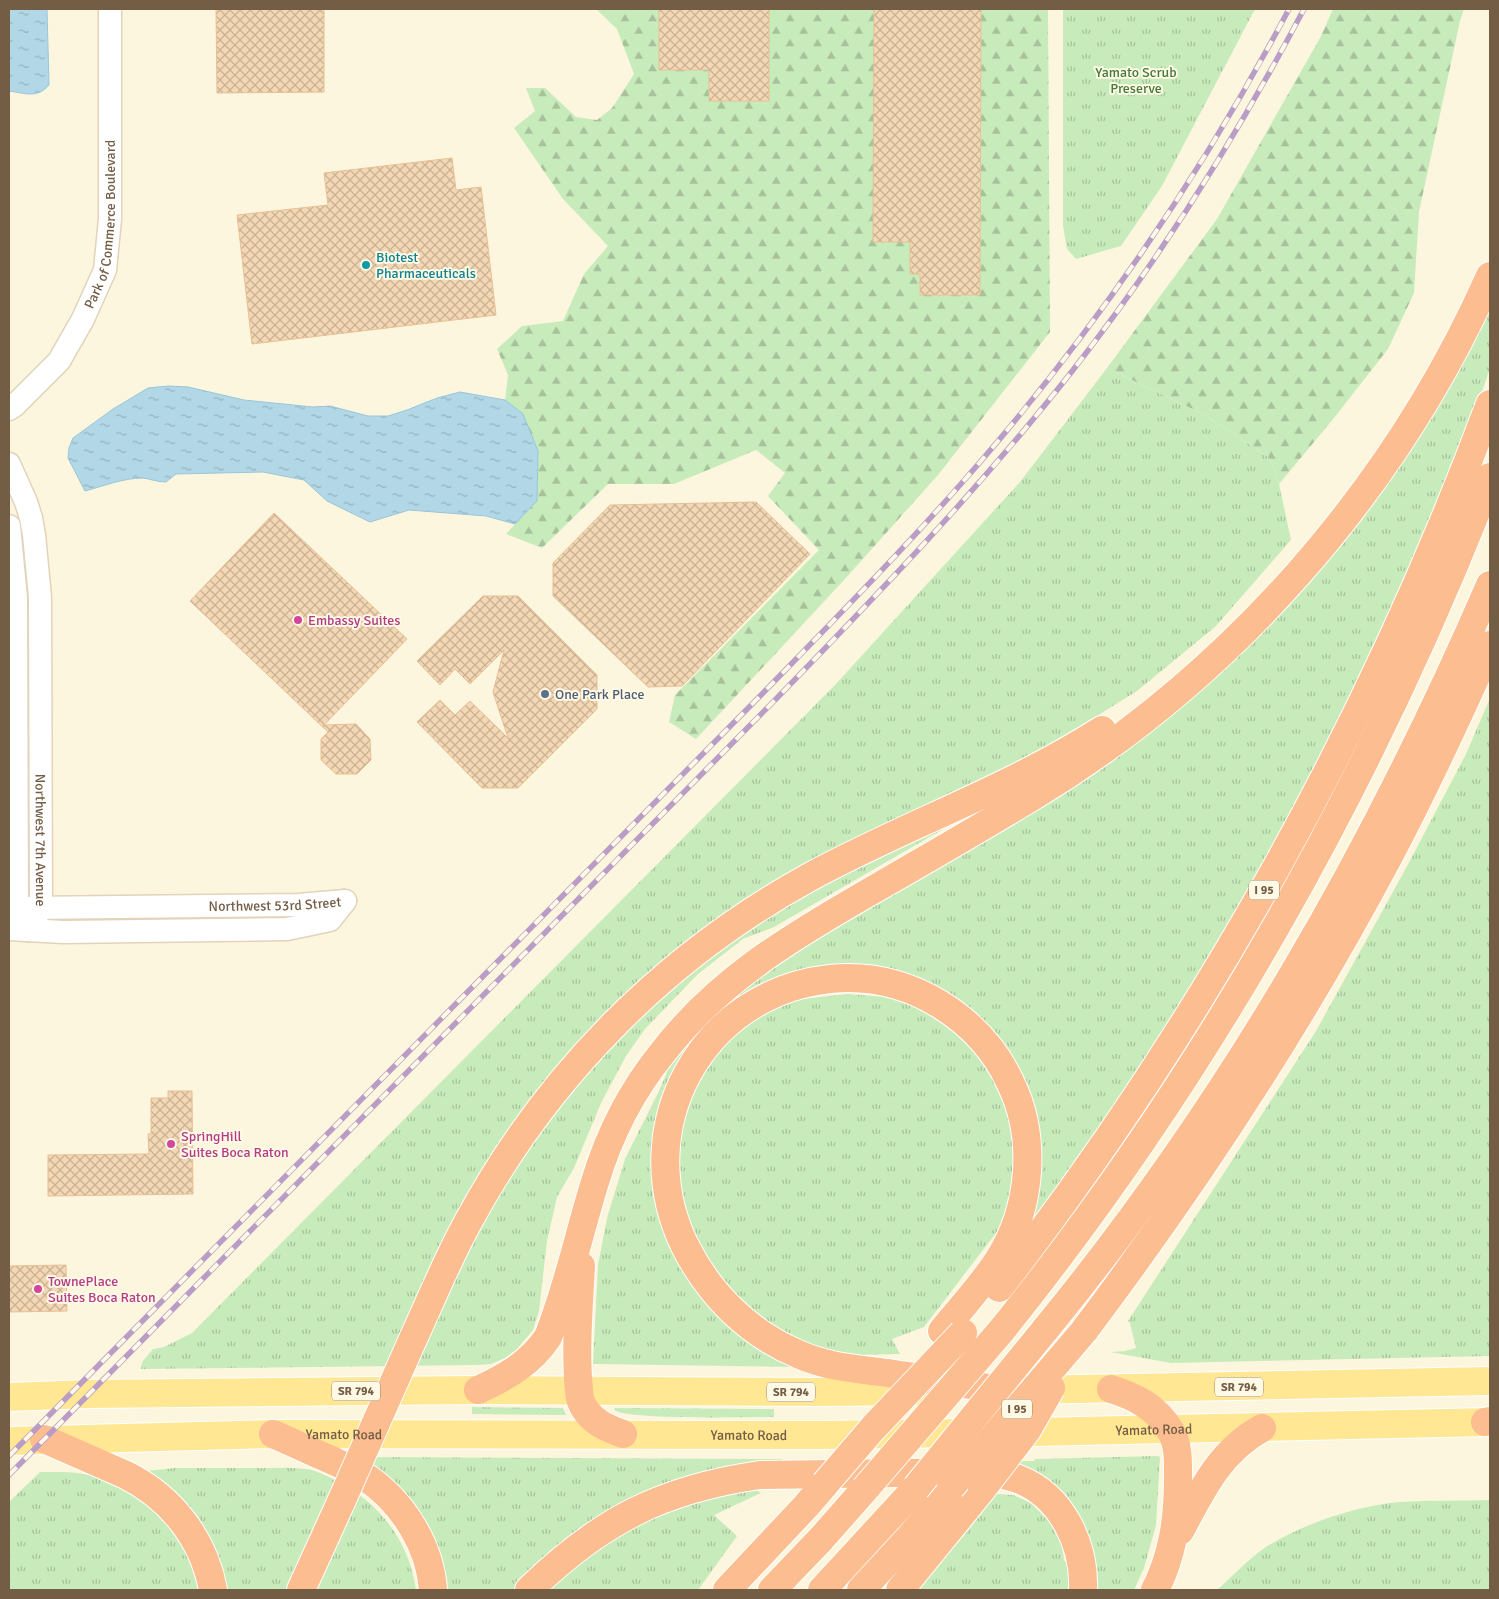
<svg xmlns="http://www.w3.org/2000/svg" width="1499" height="1599" font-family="Signika,sans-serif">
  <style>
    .grass { fill: url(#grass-tufts) }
    .forest { fill: url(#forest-firs) }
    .water { fill: url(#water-ripples); stroke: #98c6da }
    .building { fill: url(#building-cross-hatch); stroke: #e8c094 }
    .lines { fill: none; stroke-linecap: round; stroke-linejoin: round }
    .minor-casing { stroke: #e2d3ba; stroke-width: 25 }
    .major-casing { stroke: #fff; stroke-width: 30 }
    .highway-casing { stroke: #fff; stroke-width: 30 }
    .minor { stroke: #fff; stroke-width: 22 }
    .major { stroke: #ffe793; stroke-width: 28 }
    .highway { stroke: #fcbd90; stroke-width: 28 }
    .rail-casing { stroke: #b99dc6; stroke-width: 5.5 }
    .rail { stroke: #fff9e5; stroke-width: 4; stroke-dasharray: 11; stroke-linecap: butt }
    .highway-bridge-casing { stroke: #fff; stroke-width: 30; stroke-linecap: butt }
    .highway-bridge { stroke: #fcbd90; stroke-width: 28 }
    .culture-dot { fill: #0f9aa8; stroke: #fff9e5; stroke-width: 2 }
    .hotel-dot { fill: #d1479c; stroke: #fff9e5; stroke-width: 2 }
    .service-dot { fill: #5c6f8a; stroke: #fff9e5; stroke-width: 2 }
    .labels { text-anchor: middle; stroke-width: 4; stroke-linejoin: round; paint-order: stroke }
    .shield { fill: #fff9e5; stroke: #9e8c75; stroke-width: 1 }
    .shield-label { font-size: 12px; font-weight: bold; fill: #745d45 }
    .park-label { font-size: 14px; fill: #457b3c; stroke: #fff9e5 }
    .street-label { font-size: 14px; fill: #745d45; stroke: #fff9e5 }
    .culture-label { font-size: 14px; fill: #0d838f; stroke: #fff9e5; text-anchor: start }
    .hotel-label { font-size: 14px; fill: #b23c85; stroke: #fff9e5; text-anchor: start }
    .service-label { font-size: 14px; fill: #4e5e75; stroke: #fff9e5; text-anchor: start }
  </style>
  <defs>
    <pattern id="grass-tufts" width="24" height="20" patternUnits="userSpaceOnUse" patternTransform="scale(1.25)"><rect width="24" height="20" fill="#c8ebbc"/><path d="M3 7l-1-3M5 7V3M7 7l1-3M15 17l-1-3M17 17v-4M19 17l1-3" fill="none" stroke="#a7c29b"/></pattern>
    <pattern id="forest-firs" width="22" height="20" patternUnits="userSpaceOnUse" patternTransform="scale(1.25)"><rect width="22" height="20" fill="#c8ebbc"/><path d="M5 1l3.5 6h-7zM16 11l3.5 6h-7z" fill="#a7c29b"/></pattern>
    <pattern id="water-ripples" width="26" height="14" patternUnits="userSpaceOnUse" patternTransform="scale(1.25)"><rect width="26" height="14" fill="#b2d8e7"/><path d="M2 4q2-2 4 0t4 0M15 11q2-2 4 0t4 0" fill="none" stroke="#95b2bd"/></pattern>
    <pattern id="building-cross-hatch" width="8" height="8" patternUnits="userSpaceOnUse" patternTransform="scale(1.25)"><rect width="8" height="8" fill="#f4d7b4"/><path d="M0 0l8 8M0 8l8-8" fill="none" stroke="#cab294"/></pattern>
  </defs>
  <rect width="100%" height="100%" fill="#fdf6de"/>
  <g class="grass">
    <path d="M1063 9H1255L1162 186 1121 246 1076 259 1067 249 1063 226Z"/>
    <path d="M1490 303V368L1481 395 1434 518 1340 725 1215 957 1036 1224 1026 1220 1036 1134 941 992 756 990 728 1006 709 1025 660 1111 654 1132 652 1169 660 1214 797 1367 593 1364 598 1265 607 1218 625 1159 658 1093 666 1075 668 1063 704 1021 742 987 1229 663Z"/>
    <path d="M1107 368 1203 414 1270 458 1279 484 1291 540 1216 626 1137 691 1100 714 1002 772 846 843 785 878 720 918 641 980 580 1042 525 1110 472 1193 445 1243 398 1345H425L471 1241 502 1185 555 1109 618 1033 675 982 739 934 813 887 881 854 952 816 976 806 978 809 774 927 743 939 698 974 645 1029 626 1056 601 1103 574 1168 557 1197 547 1241 539 1311 533 1330 517 1349 505 1358 491 1364 477 1365 141 1369 142 1362 153 1349 164 1347 192 1333 835 685 1020 482Z"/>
    <path d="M1490 698V1356L1171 1363 1110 1352 1125 1351 1136 1348 1130 1323 1128 1321 1316 1031 1405 870 1466 754Z"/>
    <path d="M847 994 886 997 910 1005 937 1019 957 1034 977 1054 989 1072 1002 1097 1010 1122 1015 1162 1010 1202 999 1229 924 1327 892 1339 900 1354 853 1355 805 1348 751 1313 723 1287 702 1253 682 1211 675 1151 691 1087 735 1029 784 1001Z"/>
    <path d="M472 1407 563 1408 566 1415 472 1414Z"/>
    <path d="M615 1408 771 1409H774V1417C750 1417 626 1420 614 1410Z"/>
    <path d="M1158 1456 1160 1457 1156 1525 1144 1568 1134 1590H1093L1094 1578 1013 1464 1015 1461H1034L1035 1459Z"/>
    <path d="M356 1457 783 1459 782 1464 542 1564 515 1590H445L443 1563 432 1536Z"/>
    <path d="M175 1468C203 1468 231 1468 259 1468 274 1468 290 1467 305 1469 316 1470 327 1476 337 1481 380 1503 409 1541 416 1590H220L146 1471Z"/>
    <path d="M40 1472C56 1472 74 1471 89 1475 147 1488 186 1534 201 1590H9V1502Z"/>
    <path d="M754 1488 761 1493 714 1515 737 1536 698 1590H542L609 1538 684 1502Z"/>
    <path d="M996 1494 1013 1495 1031 1503 1050 1522 1062 1544 1064 1560 1074 1571V1590H918L970 1528Z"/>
    <path d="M1490 1500V1590H1217C1233 1576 1248 1559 1266 1547 1302 1524 1356 1506 1399 1502 1429 1500 1460 1501 1490 1500Z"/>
  </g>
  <g class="forest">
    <path d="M596 9H1048L1050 332 938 475 845 579 696 739 669 722 675 695 819 550 768 496 785 473 756 450 674 484H608L542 548 506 534 537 501 523 415 505 400 508 375 497 349 522 326 563 321 584 274 608 246 563 199 514 128 535 111 526 88H545L576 117 597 120 612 108 634 74 617 29Z"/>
    <path d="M1333 9H1464L1460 21 1419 212 1414 293 1388 349 1334 418 1279 484 1270 458 1203 414 1107 368 1217 219 1320 38Z"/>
  </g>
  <g class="water">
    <path d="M9 9H47L49 85C37 99 25 93 9 91Z"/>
    <path d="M168 386 188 387 244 400 313 407 330 406 368 416H388L407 410 437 398 460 392 505 400 523 414 538 451 537 501 515 524 486 516 409 510 370 522 327 501 304 480 263 472 176 474 166 482C158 482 150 479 143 478 123 478 104 486 85 491L68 458 69 448 73 438 113 409 148 388Z"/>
  </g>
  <g class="building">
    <path d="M216 9H324V92L217 93Z"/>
    <path d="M659 9H769V101H709V70H659Z"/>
    <path d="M874 9H981L980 295H920V274H910V242H873Z"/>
    <path d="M452 158 456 190 481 187 496 315 252 344 237 215 328 205 324 173Z"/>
    <path d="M756 502 810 554 682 686 648 687 553 596V563L610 505Z"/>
    <path d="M274 513 407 639 324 725 356 724 370 739 371 760 357 774H336L321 760V739L328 732 190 601Z"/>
    <path d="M483 596H518L597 675V709L518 788H482L417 722 440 700 455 715 470 701 508 738 493 692 504 650 470 684 455 669 440 685 417 661Z"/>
    <path d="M168 1091H192L193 1194 48 1196V1155L149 1154 148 1134H151V1098H168Z"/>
    <path d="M66 1265 67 1311 9 1312V1266Z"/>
  </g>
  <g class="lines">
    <g class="minor-casing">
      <g id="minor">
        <path id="s1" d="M9 409 15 405 59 361 83 319 105 270 110 219V9"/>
        <path id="s2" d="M9 464 26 502 31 518 34 535 40 597 41 908 29 930"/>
        <path d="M9 526 16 598 17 908 29 930"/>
        <path id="s3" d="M26 908 298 905 345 901"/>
        <path d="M9 929 63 932 287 929 330 920 345 901"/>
      </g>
    </g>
    <g class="major-casing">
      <g id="major">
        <path d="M1028 1390 1490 1381"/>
        <path d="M9 1397 88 1394 478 1390 821 1392 927 1391"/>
        <path id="s4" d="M9 1441 273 1434 821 1435 1034 1432 1490 1422"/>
      </g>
    </g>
    <g class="highway-casing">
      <g id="highway">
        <path d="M581 1266C579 1305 575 1352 579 1390 579 1398 582 1406 587 1412 596 1424 610 1429 623 1434"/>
        <path d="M999 1288C1206 1021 1372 721 1490 404"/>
        <path d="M942 1331C961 1308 983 1284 999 1259 1032 1207 1037 1136 1010 1082 995 1049 971 1024 941 1005 907 984 869 975 830 979 700 993 628 1129 685 1246 709 1294 748 1333 798 1354 826 1367 857 1369 888 1373 926 1379 965 1384 1003 1390"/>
        <path d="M1001 1331C1208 1074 1371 783 1490 477"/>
        <path d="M1044 1331C1231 1103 1373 855 1490 585"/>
        <path d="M1084 1331C1197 1181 1300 1024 1388 858 1425 788 1458 717 1490 645"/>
        <path d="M413 1339C431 1300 447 1260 468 1222 546 1077 663 958 808 878 905 825 1008 790 1102 730"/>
        <path d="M1111 1389C1136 1397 1156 1407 1170 1430 1179 1444 1178 1462 1178 1478 1178 1518 1173 1555 1155 1590"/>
        <path d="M478 1390C506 1377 531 1363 548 1337 568 1287 579 1233 595 1182 609 1135 632 1090 663 1052 718 981 788 939 864 895 920 863 975 831 1030 798 1231 677 1395 490 1490 276"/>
        <path d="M1485 1422 1490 1421"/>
        <path d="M273 1434C292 1442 310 1451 329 1459 342 1465 355 1470 367 1478 403 1503 430 1546 433 1590"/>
        <path d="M44 1439 126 1475C172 1498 204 1540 213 1590"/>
        <path d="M1180 1531C1202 1490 1219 1452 1262 1428"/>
        <path d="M301 1590 341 1502"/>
        <path d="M529 1590C600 1521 662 1489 760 1475L972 1472C987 1473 1003 1473 1018 1479 1062 1496 1085 1545 1083 1590"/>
        <path d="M727 1590 806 1506 825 1484"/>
        <path d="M772 1590 821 1539 865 1489"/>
        <path d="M822 1590 916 1488"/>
        <path d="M861 1590 910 1537 951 1487"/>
        <path d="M900 1590 982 1489"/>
      </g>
    </g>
    <use href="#minor" class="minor"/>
    <use href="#major" class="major"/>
    <use href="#highway" class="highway"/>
    <g class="rail-casing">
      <g id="rail">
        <path d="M9 1456 764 692C838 616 912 541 981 461 1100 323 1204 170 1289 9"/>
        <path d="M9 1475 776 699C879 593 981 487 1073 370 1160 259 1238 134 1304 9"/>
      </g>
    </g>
    <use href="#rail" class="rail"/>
    <g class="highway-bridge-casing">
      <g id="highway-bridge">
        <path d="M825 1484 873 1428 963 1333"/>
        <path d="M951 1487 1084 1331"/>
        <path d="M916 1488 1044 1331"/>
        <path d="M865 1489 1001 1331"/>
        <path d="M982 1489 1027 1430 1051 1388"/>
        <path d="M341 1502 413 1339"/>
      </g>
    </g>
    <use href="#highway-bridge" class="highway-bridge"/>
  </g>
  <circle class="culture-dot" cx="366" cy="265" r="5"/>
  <g class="hotel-dot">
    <circle cx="298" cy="620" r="5"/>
    <circle cx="171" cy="1144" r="5"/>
    <circle cx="38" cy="1289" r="5"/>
  </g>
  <circle class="service-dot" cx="545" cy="694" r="5"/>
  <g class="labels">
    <g class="shield">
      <rect x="1249" y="880.5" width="30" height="19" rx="4"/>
      <rect x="1215" y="1377.5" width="48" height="19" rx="4"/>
      <rect x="332" y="1381.5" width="48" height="19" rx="4"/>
      <rect x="767" y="1382.5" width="48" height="19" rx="4"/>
      <rect x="1002" y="1399.5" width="30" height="19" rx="4"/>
    </g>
    <g class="shield-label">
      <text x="1264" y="894">I 95</text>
      <text x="1239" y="1391">SR 794</text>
      <text x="356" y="1395">SR 794</text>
      <text x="791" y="1396">SR 794</text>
      <text x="1017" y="1413">I 95</text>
    </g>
    <g class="park-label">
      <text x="1136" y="77">Yamato Scrub<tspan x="1136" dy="16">Preserve</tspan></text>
    </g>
    <g class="street-label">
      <text dy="5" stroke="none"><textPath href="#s1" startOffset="216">Park of Commerce Boulevard</textPath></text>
      <text dy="5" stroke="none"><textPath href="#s2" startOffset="381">Northwest 7th Avenue</textPath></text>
      <text dy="5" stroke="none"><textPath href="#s3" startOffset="249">Northwest 53rd Street</textPath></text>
      <text dy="5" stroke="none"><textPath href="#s4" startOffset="1145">Yamato Road</textPath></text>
      <text dy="5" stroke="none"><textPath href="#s4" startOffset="335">Yamato Road</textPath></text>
      <text dy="5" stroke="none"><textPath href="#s4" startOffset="740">Yamato Road</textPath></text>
    </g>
    <g class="culture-label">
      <text x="376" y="262">Biotest<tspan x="376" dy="16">Pharmaceuticals</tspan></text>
    </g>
    <g class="hotel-label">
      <text x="308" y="625">Embassy Suites</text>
      <text x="181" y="1141">SpringHill<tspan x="181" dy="16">Suites Boca Raton</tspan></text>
      <text x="48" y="1286">TownePlace<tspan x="48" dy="16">Suites Boca Raton</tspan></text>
    </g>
    <g class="service-label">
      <text x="555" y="699">One Park Place</text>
    </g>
  </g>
  <rect width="1499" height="1599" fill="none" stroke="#745d45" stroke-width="20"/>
</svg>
